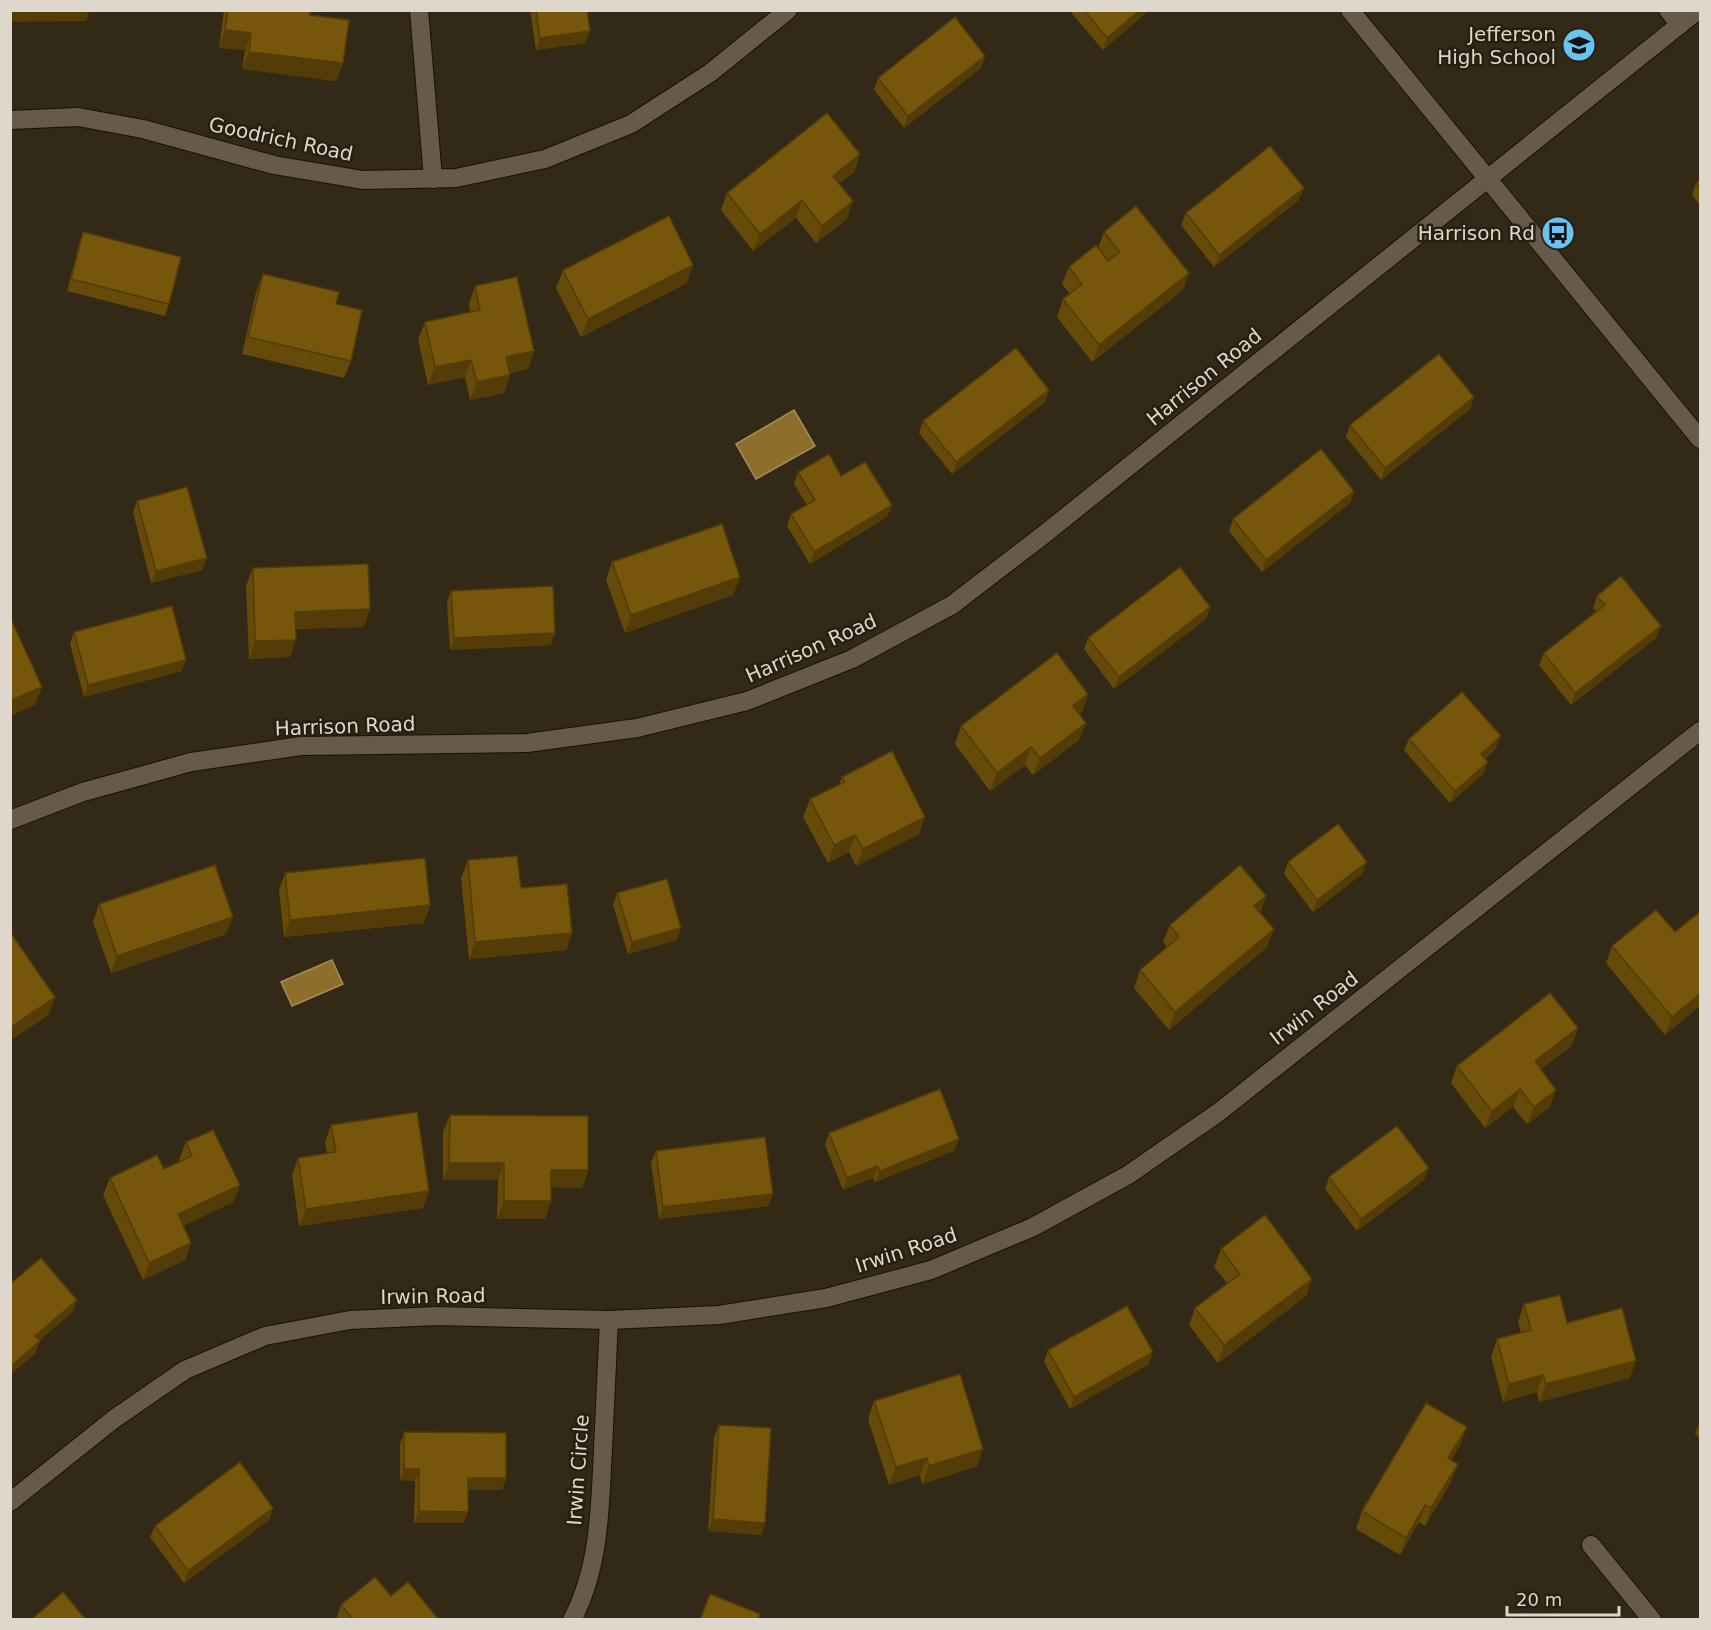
<svg xmlns="http://www.w3.org/2000/svg" width="1711" height="1630" font-family="'DejaVu Sans',sans-serif">
  <style>
    .water { fill: #8e6e2b; stroke: #a68e5b; stroke-width: 1.5 }
    .lines { fill: none; stroke-linecap: round; stroke-linejoin: round }
    .minor-casing { stroke: #1a1102; stroke-width: 20 }
    .minor { stroke: #655b48; stroke-width: 18 }
    .wall { fill: #654a09 }
    .shaded-wall { fill: #533c07 }
    .building { fill: #76560a; stroke: #533c07; stroke-width: 1.5 }
    .labels { text-anchor: middle; stroke-width: 5; stroke-linejoin: round; paint-order: stroke }
    .poi-label { font-size: 20px; fill: #ddd7cc; stroke: #281f0e; text-anchor: end }
    .street-label { font-size: 20px; fill: #ddd7cc; stroke: #281f0e }
  </style>
  <rect width="100%" height="100%" fill="#322917"/>
  <g class="water">
    <path d="M794 410 815 446 756 479 736 444Z"/>
    <path d="M332 960 343 984 292 1006 281 982Z"/>
  </g>
  <g class="lines">
    <g class="minor-casing">
      <g id="minor">
        <path d="M419 10 433 179"/>
        <path d="M1350 10 1700 439"/>
        <path d="M1668 10 1680 25"/>
        <path d="M10 120 78 117 143 129 274 165 363 180 456 178 545 159 631 124 710 73 788 10"/>
        <path d="M10 820 83 792 191 762 301 746 527 743 637 728 747 701 852 659 952 605 1042 536 1698 10"/>
        <path d="M10 1502 114 1419 185 1370 265 1336 350 1320 436 1316 609 1320 719 1315 826 1298 931 1270 1033 1227 1128 1175 1219 1112 1700 731"/>
        <path d="M1591 1545 1652 1620"/>
        <path d="M572 1620C600 1567 600 1507 603 1449 605 1406 607 1363 609 1320"/>
      </g>
    </g>
    <use href="#minor" class="minor"/>
  </g>
  <g class="wall">
    <path d="M224 10H311L310 15 343 63 336 81 242 69 245 50 219 48Z"/>
    <path d="M530 10H587L590 31 585 43 536 50Z"/>
    <path d="M1069 10H1149L1103 50Z"/>
    <path d="M985 56 981 68 904 128 874 90 878 78Z"/>
    <path d="M860 154 854 172 839 183 847 219 816 243 796 218 753 251 721 210 727 193Z"/>
    <path d="M1701 180V206L1692 195 1696 183Z"/>
    <path d="M1299 200 1214 267 1181 225 1186 213Z"/>
    <path d="M83 232 169 304 165 316 67 291 79 244Z"/>
    <path d="M1104 232 1189 273 1183 290 1092 362 1057 317 1063 299 1070 294 1062 284 1069 267 1098 248Z"/>
    <path d="M563 270 687 283 581 337 556 288Z"/>
    <path d="M263 274 336 304 351 361 344 378 242 354 256 292Z"/>
    <path d="M475 286 534 351 528 369 509 373 510 375 504 393 470 400 465 377 428 385 418 339 425 322 470 312 469 304Z"/>
    <path d="M1049 390 1045 402 952 474 919 433 923 421Z"/>
    <path d="M1474 397 1470 409 1381 480 1346 437 1350 425Z"/>
    <path d="M798 472 841 476 892 505 887 517 810 564 787 526 791 514 807 505 794 484Z"/>
    <path d="M1354 491 1350 503 1262 572 1229 531 1233 519Z"/>
    <path d="M137 501 207 558 202 570 151 583 133 512Z"/>
    <path d="M612 562 740 577 733 595 625 633 606 580Z"/>
    <path d="M253 568 364 627 295 629 290 657 249 659 246 585Z"/>
    <path d="M451 591 551 645 450 650 447 603Z"/>
    <path d="M1597 596 1661 626 1656 638 1571 705 1539 665 1544 653 1596 611 1593 608Z"/>
    <path d="M1210 607 1206 619 1114 689 1084 649 1088 638Z"/>
    <path d="M74 632 182 671 84 697 70 644Z"/>
    <path d="M1088 694 1082 712 1079 714V740L1033 775 1025 765 990 791 955 744 961 726Z"/>
    <path d="M1409 739 1496 748 1485 759 1488 762 1483 774 1450 803 1404 750Z"/>
    <path d="M842 777 919 834 856 866 849 852 828 863 803 817 810 799 839 784Z"/>
    <path d="M468 860 521 888 572 933 566 950 469 959 461 878Z"/>
    <path d="M1288 862 1362 874 1313 912 1284 874Z"/>
    <path d="M285 873 430 905 424 923 284 937 279 890Z"/>
    <path d="M617 893 677 940 628 954 613 905Z"/>
    <path d="M1266 896 1260 913 1267 947 1169 1030 1134 988 1140 970 1167 947 1163 942 1170 925Z"/>
    <path d="M99 904 226 934 111 973 93 922Z"/>
    <path d="M1701 911V1005L1665 1035 1606 963 1612 946 1675 932Z"/>
    <path d="M1578 1028 1571 1046 1541 1069 1550 1107 1527 1124 1513 1107 1485 1128 1451 1083 1457 1066Z"/>
    <path d="M450 1115 588 1170 582 1188 551 1187V1201L545 1219H497L498 1180H443V1132Z"/>
    <path d="M331 1125 429 1191 423 1208 299 1226 292 1175 298 1158 327 1154 325 1142Z"/>
    <path d="M829 1133 954 1151 875 1182 873 1178 843 1190 825 1145Z"/>
    <path d="M186 1142 240 1185 233 1202 183 1226 191 1243 185 1260 143 1280 103 1195 110 1178 164 1169 180 1162 179 1160Z"/>
    <path d="M656 1151 773 1194 768 1206 659 1219 651 1163Z"/>
    <path d="M1329 1177 1424 1180 1357 1231 1325 1189Z"/>
    <path d="M1221 1249 1312 1279 1306 1296 1218 1363 1189 1325 1195 1308 1227 1283 1214 1267Z"/>
    <path d="M1524 1304 1567 1323 1630 1378 1539 1402 1537 1392 1503 1402 1491 1357 1497 1339 1521 1333 1518 1322Z"/>
    <path d="M1048 1350 1149 1364 1070 1409 1044 1362Z"/>
    <path d="M874 1401 983 1449 977 1466 922 1484 920 1475 889 1485 868 1419Z"/>
    <path d="M1701 1420V1441L1695 1433Z"/>
    <path d="M719 1425 765 1523 761 1535 708 1531 714 1437Z"/>
    <path d="M404 1432 506 1478 502 1490H468V1512L463 1523H414L415 1481 400 1480V1444Z"/>
    <path d="M1460 1445 1451 1460V1482L1425 1526 1419 1522 1400 1555 1356 1529 1362 1511Z"/>
    <path d="M273 1508 269 1520 184 1583 150 1537 155 1526Z"/>
    <path d="M391 1596 439 1620H336L341 1605Z"/>
  </g>
  <g class="shaded-wall">
    <path d="M10 10H90L86 21 10 22Z"/>
    <path d="M1140 10H1149L1103 50 1107 38Z"/>
    <path d="M225 30 251 33 245 50 219 48Z"/>
    <path d="M590 31 585 43 536 50 540 38Z"/>
    <path d="M249 52 343 63 336 81 242 69Z"/>
    <path d="M985 56 981 68 904 128 908 116Z"/>
    <path d="M860 154 854 172 827 193 833 176Z"/>
    <path d="M1304 188 1299 200 1214 267 1219 255Z"/>
    <path d="M802 200 796 218 753 251 760 234Z"/>
    <path d="M853 201 847 219 816 243 822 226Z"/>
    <path d="M693 265 687 283 581 337 588 319Z"/>
    <path d="M1189 273 1183 290 1092 362 1099 345Z"/>
    <path d="M534 351 528 369 499 375 506 357Z"/>
    <path d="M471 360 465 377 428 385 435 367Z"/>
    <path d="M510 375 504 393 470 400 477 382Z"/>
    <path d="M1049 390 1045 402 952 474 956 462Z"/>
    <path d="M1474 397 1470 409 1381 480 1385 468Z"/>
    <path d="M1354 491 1350 503 1262 572 1266 560Z"/>
    <path d="M892 505 887 517 810 564 814 552Z"/>
    <path d="M207 558 202 570 151 583 156 571Z"/>
    <path d="M740 577 733 595 625 633 631 615Z"/>
    <path d="M1210 607 1206 619 1114 689 1119 677Z"/>
    <path d="M370 609 364 627 288 629 295 612Z"/>
    <path d="M1661 626 1656 638 1571 705 1575 693Z"/>
    <path d="M555 633 551 645 450 650 454 638Z"/>
    <path d="M296 640 290 657 249 659 255 641Z"/>
    <path d="M186 660 182 671 84 697 88 685Z"/>
    <path d="M42 687 35 705 10 716V701Z"/>
    <path d="M1088 694 1082 712 1067 724 1073 706Z"/>
    <path d="M1086 723 1079 740 1033 775 1040 758Z"/>
    <path d="M1501 736 1496 748 1476 766 1481 754Z"/>
    <path d="M1031 747 1025 765 990 791 997 773Z"/>
    <path d="M1488 762 1483 774 1450 803 1455 791Z"/>
    <path d="M925 817 919 834 856 866 863 849Z"/>
    <path d="M855 835 849 852 828 863 834 845Z"/>
    <path d="M1367 862 1362 874 1313 912 1317 900Z"/>
    <path d="M1266 896 1260 913 1254 906Z"/>
    <path d="M430 905 424 923 284 937 290 920Z"/>
    <path d="M233 917 226 934 111 973 117 956Z"/>
    <path d="M681 928 677 940 628 954 632 942Z"/>
    <path d="M1274 929 1267 947 1169 1030 1175 1012Z"/>
    <path d="M572 933 566 950 469 959 475 942Z"/>
    <path d="M1701 993V1005L1665 1035 1672 1017Z"/>
    <path d="M55 997 49 1015 10 1041V1028Z"/>
    <path d="M1578 1028 1571 1046 1528 1079 1535 1061Z"/>
    <path d="M1520 1089 1513 1107 1485 1128 1492 1111Z"/>
    <path d="M1556 1090 1550 1107 1527 1124 1534 1107Z"/>
    <path d="M959 1139 954 1151 875 1182 880 1171Z"/>
    <path d="M449 1163H504L498 1180H443Z"/>
    <path d="M877 1166 873 1178 843 1190 847 1178Z"/>
    <path d="M1429 1168 1424 1180 1357 1231 1361 1219Z"/>
    <path d="M551 1170H588L582 1188 544 1187Z"/>
    <path d="M240 1185 233 1202 171 1231 178 1214Z"/>
    <path d="M429 1191 423 1208 299 1226 306 1209Z"/>
    <path d="M773 1194 768 1206 659 1219 663 1207Z"/>
    <path d="M504 1201H551L545 1219H497Z"/>
    <path d="M191 1243 185 1260 143 1280 149 1263Z"/>
    <path d="M1312 1279 1306 1296 1218 1363 1224 1345Z"/>
    <path d="M77 1300 73 1312 31 1348 35 1336Z"/>
    <path d="M40 1341 36 1353 10 1375V1367Z"/>
    <path d="M1153 1352 1149 1364 1070 1409 1074 1397Z"/>
    <path d="M1636 1361 1630 1378 1539 1402 1546 1384Z"/>
    <path d="M1543 1375 1537 1392 1503 1402 1509 1384Z"/>
    <path d="M1467 1427 1460 1445 1442 1476 1448 1458Z"/>
    <path d="M983 1449 977 1466 922 1484 929 1466Z"/>
    <path d="M927 1458 920 1475 889 1485 896 1467Z"/>
    <path d="M1458 1464 1451 1482 1425 1526 1431 1508Z"/>
    <path d="M404 1469H419L415 1481 400 1480Z"/>
    <path d="M468 1478H506L502 1490H463Z"/>
    <path d="M1425 1505 1419 1522 1400 1555 1406 1538Z"/>
    <path d="M273 1508 269 1520 184 1583 188 1571Z"/>
    <path d="M419 1511 468 1512 463 1523H414Z"/>
    <path d="M713 1519 765 1523 761 1535 708 1531Z"/>
  </g>
  <g class="building">
    <path d="M228 10H311L310 15 349 20 343 63 249 52 251 33 225 30Z"/>
    <path d="M536 10H587L590 31 540 38Z"/>
    <path d="M1084 10H1140L1107 38Z"/>
    <path d="M955 17 985 56 908 116 878 78Z"/>
    <path d="M827 113 860 154 833 176 853 201 822 226 802 200 760 234 727 193Z"/>
    <path d="M1270 146 1304 188 1219 255 1186 213Z"/>
    <path d="M1701 180V189L1696 183Z"/>
    <path d="M1136 206 1189 273 1099 345 1063 299 1082 284 1069 267 1096 245 1108 261 1120 252 1104 232Z"/>
    <path d="M669 216 693 265 588 319 563 270Z"/>
    <path d="M83 232 181 257 169 304 71 279Z"/>
    <path d="M263 274 339 292 336 304 362 310 351 361 248 337Z"/>
    <path d="M517 277 534 351 506 357 510 375 477 382 471 360 435 367 425 322 480 310 475 286Z"/>
    <path d="M1016 348 1049 390 956 462 923 421Z"/>
    <path d="M1439 354 1474 397 1385 468 1350 425Z"/>
    <path d="M1321 449 1354 491 1266 560 1233 519Z"/>
    <path d="M829 454 841 476 865 462 892 505 814 552 791 514 815 500 798 472Z"/>
    <path d="M187 487 207 558 156 571 137 501Z"/>
    <path d="M722 524 740 577 631 615 612 562Z"/>
    <path d="M368 564 370 609 295 612 296 640 255 641 253 568Z"/>
    <path d="M1180 567 1210 607 1119 677 1088 638Z"/>
    <path d="M1621 576 1661 626 1575 693 1544 653 1605 605 1597 596Z"/>
    <path d="M553 586 555 633 454 638 451 591Z"/>
    <path d="M172 606 186 660 88 685 74 632Z"/>
    <path d="M10 617 42 687 10 701Z"/>
    <path d="M1057 653 1088 694 1073 706 1086 723 1040 758 1031 747 997 773 961 726Z"/>
    <path d="M1462 692 1501 736 1481 754 1488 762 1455 791 1409 739Z"/>
    <path d="M892 751 925 817 863 849 855 835 834 845 810 799 845 782 842 777Z"/>
    <path d="M1338 824 1367 862 1317 900 1288 862Z"/>
    <path d="M517 856 521 888 567 884 572 933 475 942 468 860Z"/>
    <path d="M425 858 430 905 290 920 285 873Z"/>
    <path d="M215 865 233 917 117 956 99 904Z"/>
    <path d="M1240 865 1266 896 1254 906 1274 929 1175 1012 1140 970 1179 937 1170 925Z"/>
    <path d="M667 879 681 928 632 942 617 893Z"/>
    <path d="M1656 910 1675 932 1701 911V993L1672 1017 1612 946Z"/>
    <path d="M10 932 55 997 10 1028Z"/>
    <path d="M1550 993 1578 1028 1535 1061 1556 1090 1534 1107 1520 1089 1492 1111 1457 1066Z"/>
    <path d="M940 1089 959 1139 880 1171 877 1166 847 1178 829 1133Z"/>
    <path d="M417 1112 429 1191 306 1209 298 1158 336 1152 331 1125Z"/>
    <path d="M450 1115 588 1116V1170H551V1201H504V1163H449Z"/>
    <path d="M1397 1126 1429 1168 1361 1219 1329 1177Z"/>
    <path d="M213 1130 240 1185 178 1214 191 1243 149 1263 110 1178 157 1155 164 1169 192 1156 186 1142Z"/>
    <path d="M765 1137 773 1194 663 1207 656 1151Z"/>
    <path d="M1265 1215 1312 1279 1224 1345 1195 1308 1240 1274 1221 1249Z"/>
    <path d="M41 1258 77 1300 35 1336 40 1341 10 1367V1284Z"/>
    <path d="M1560 1295 1567 1323 1622 1308 1636 1361 1546 1384 1543 1375 1509 1384 1497 1339 1531 1330 1524 1304Z"/>
    <path d="M1127 1306 1153 1352 1074 1397 1048 1350Z"/>
    <path d="M960 1374 983 1449 929 1466 927 1458 896 1467 874 1401Z"/>
    <path d="M1426 1403 1467 1427 1448 1458 1458 1464 1431 1508 1425 1505 1406 1538 1362 1511Z"/>
    <path d="M719 1425 771 1428 765 1523 713 1519Z"/>
    <path d="M404 1432 506 1433V1478H468V1512L419 1511V1469H404Z"/>
    <path d="M240 1462 273 1508 188 1571 155 1526Z"/>
    <path d="M375 1577 391 1596 408 1582 439 1620H354L341 1605Z"/>
    <path d="M63 1592 86 1620H31Z"/>
    <path d="M710 1594 760 1614 758 1620H700Z"/>
  </g>
  <defs>
    <g id="school-disc" transform="scale(1.725)"><circle r="9.5" fill="#69c3f1" stroke="#281f0e"/><path d="M0-5L7-2L0 1L-7-2ZM-4 1L0 2.5L4 1V4Q0 6-4 4Z" fill="#111"/></g>
    <g id="bus-disc" transform="scale(1.725)"><circle r="9.5" fill="#69c3f1" stroke="#281f0e"/><path d="M-5-6H5V4H4V6H2V4H-2V6H-4V4H-5ZM-3.5-4V0h7V-4ZM-3.5 1.2v1.5H-2V1.2ZM2 1.2v1.5H3.5V1.2Z" fill="#111"/></g>
  </defs>
  <g fill-rule="evenodd">
    <use href="#school-disc" x="1579" y="45"/>
    <use href="#bus-disc" x="1558" y="233"/>
  </g>
  <g class="labels">
    <g class="poi-label">
      <text x="1556" y="41">Jefferson<tspan x="1556" dy="23">High School</tspan></text>
      <text x="1535" y="240">Harrison Rd</text>
    </g>
    <g class="street-label">
      <text transform="translate(281 139) rotate(12)" y="7">Goodrich Road</text>
      <text transform="translate(1204 377) rotate(-39)" y="7">Harrison Road</text>
      <text transform="translate(811 648) rotate(-24)" y="7">Harrison Road</text>
      <text transform="translate(345 726) rotate(-2)" y="7">Harrison Road</text>
      <text transform="translate(1314 1008) rotate(-38)" y="7">Irwin Road</text>
      <text transform="translate(906 1250) rotate(-18)" y="7">Irwin Road</text>
      <text transform="translate(433 1296) rotate(-1)" y="7">Irwin Road</text>
      <text transform="translate(578 1470) rotate(-86)" y="7">Irwin Circle</text>
    </g>
  </g>
  <rect width="1711" height="1630" fill="none" stroke="#ddd7cc" stroke-width="24"/>
  <path d="M1507 1606v9h112v-9" fill="none" stroke="#ddd7cc" stroke-width="3"/>
  <text x="1516" y="1606" font-size="18" fill="#ddd7cc" stroke="#281f0e" stroke-width="4.5" paint-order="stroke">20 m</text>
</svg>
